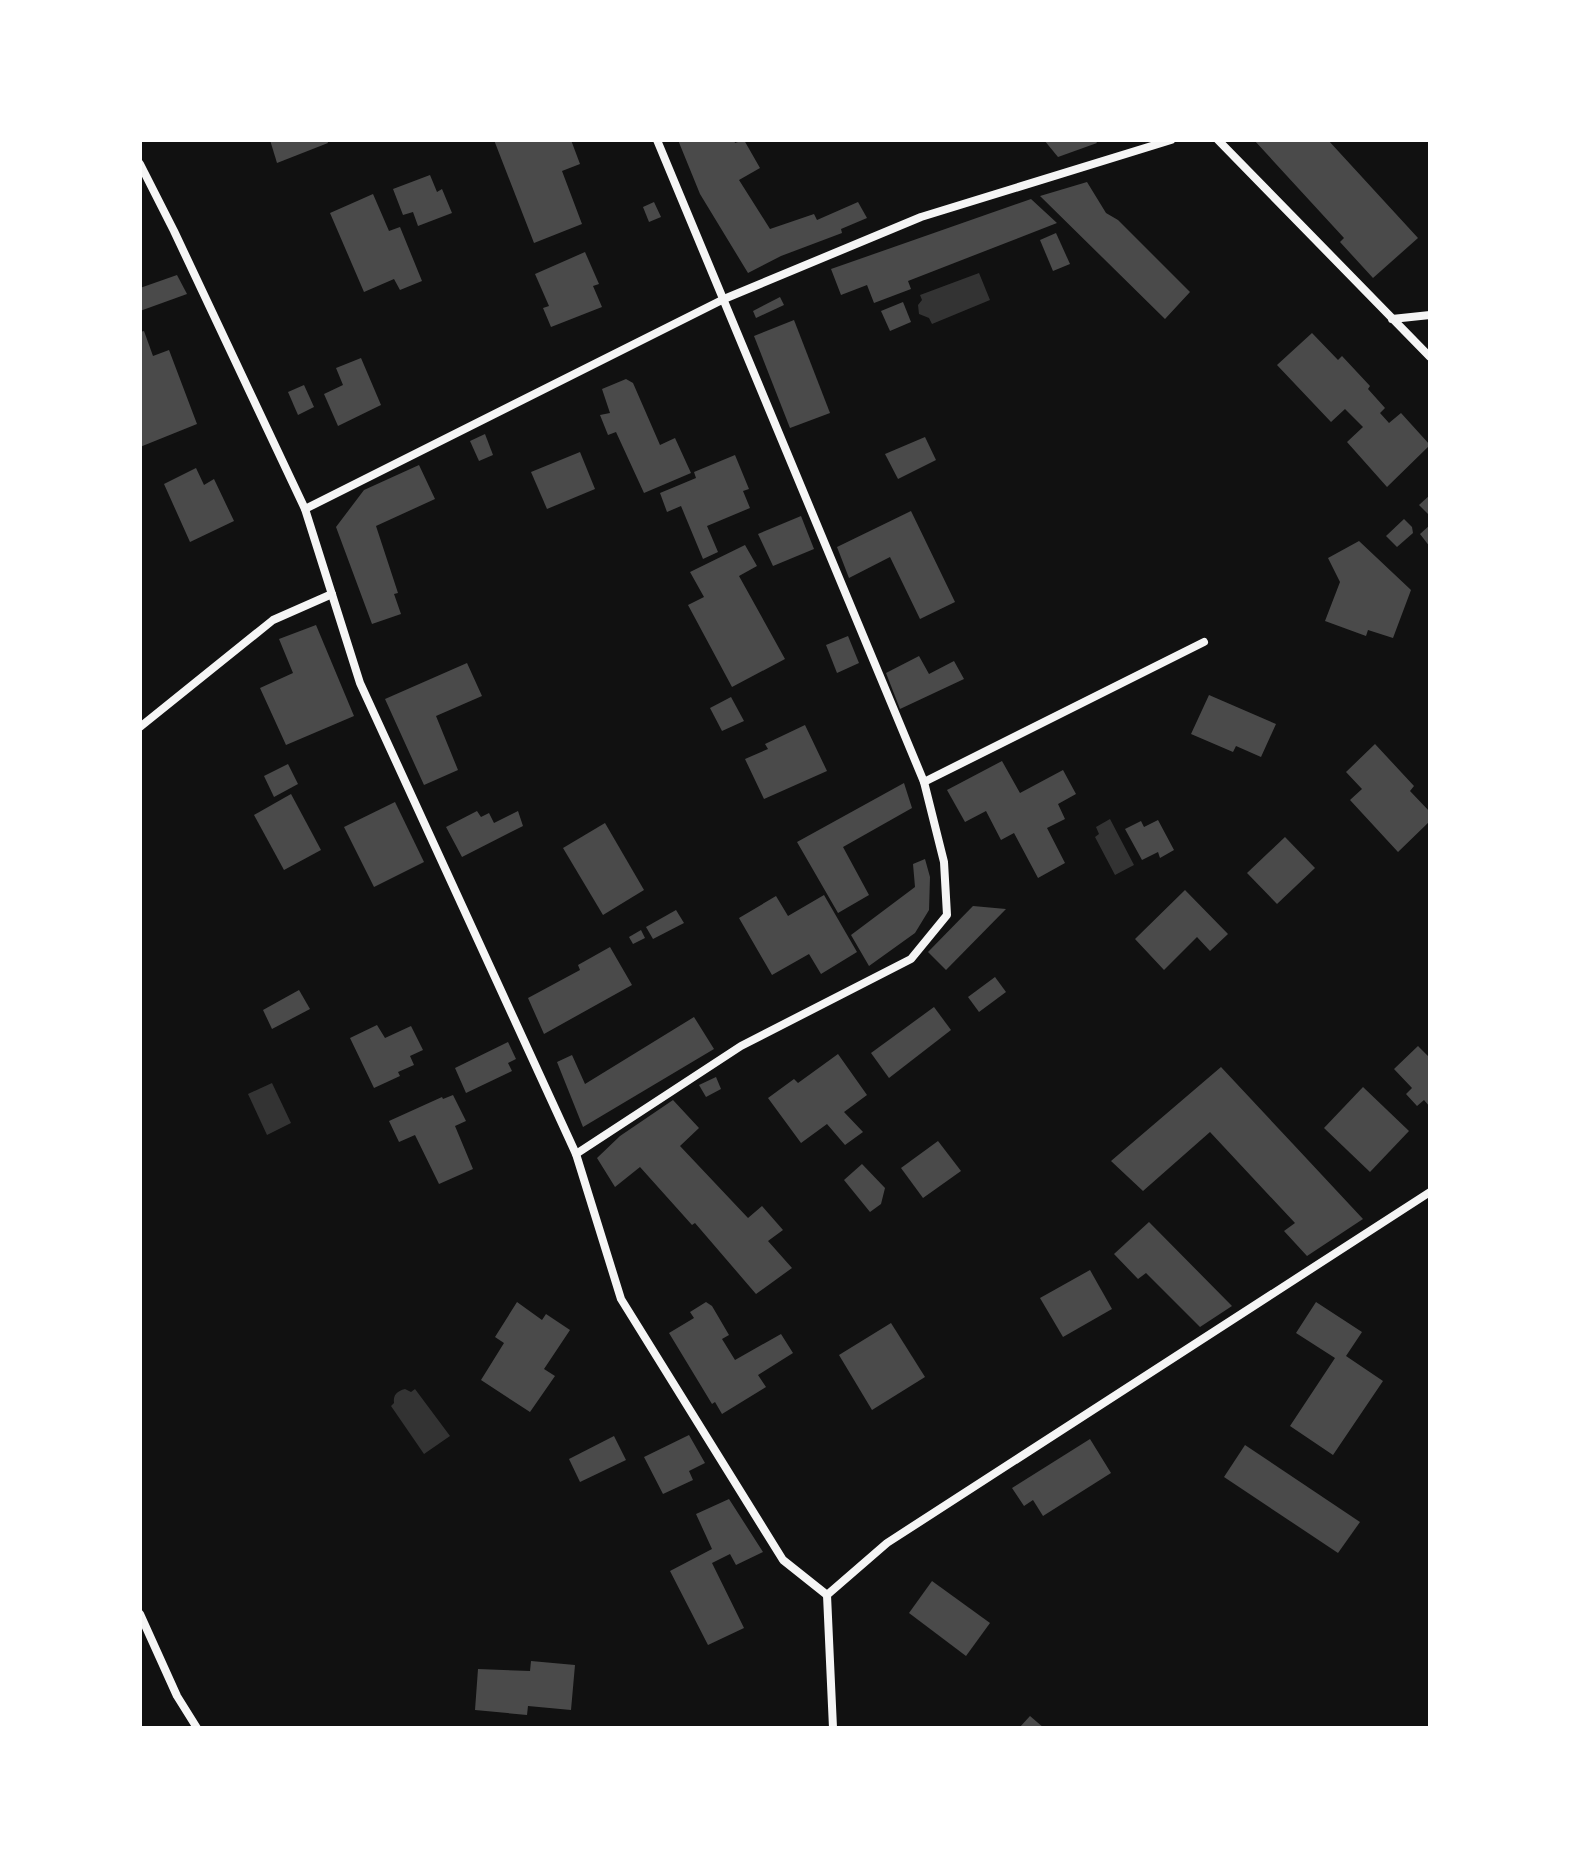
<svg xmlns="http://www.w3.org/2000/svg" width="1570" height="1868" font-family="'PT Sans',sans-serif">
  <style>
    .water { fill: #333 }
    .building { fill: #4a4a4a }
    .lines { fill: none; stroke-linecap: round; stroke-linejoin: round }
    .minor { stroke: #f5f5f5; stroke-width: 8 }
  </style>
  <rect width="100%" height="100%" fill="#111"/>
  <g class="water">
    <path d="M979 273 990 300 932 324 929 318 919 314 918 305 922 300 920 295Z"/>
    <path d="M1110 819 1134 865 1115 875 1095 837 1099 834 1096 827Z"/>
    <path d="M272 1083 291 1123 267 1135 248 1094Z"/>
    <path d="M405 1389 411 1392 415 1389 450 1436 424 1454 391 1406 394 1403C393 1395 397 1391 405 1389Z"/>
  </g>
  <g class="building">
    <path d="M270 140H327L328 143 277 163Z"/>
    <path d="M494 140H571L580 164 562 171 582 224 534 243Z"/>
    <path d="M678 140H734L735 143 744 140 760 168 739 180 770 229 814 214 817 220 858 202 867 218 841 229 842 233 781 256 748 273 700 194Z"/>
    <path d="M1044 140H1095L1097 143 1058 157Z"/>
    <path d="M1254 140H1328L1418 238 1373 278 1340 242 1344 238Z"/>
    <path d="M430 175 437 192 442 189 452 213 418 226 413 212 403 215 393 189Z"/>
    <path d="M1087 182 1106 213 1118 220 1190 292 1165 319 1040 196Z"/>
    <path d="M373 194 389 231 400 227 422 281 400 290 394 279 364 292 330 213Z"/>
    <path d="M1031 199 1057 223 908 281 911 289 874 303 867 285 841 295 831 269Z"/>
    <path d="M654 202 661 217 649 222 643 207Z"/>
    <path d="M1056 233 1070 264 1053 271 1040 240Z"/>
    <path d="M585 252 599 284 593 286 602 307 551 327 543 308 549 306 535 274Z"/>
    <path d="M177 275 187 294 140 311V288Z"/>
    <path d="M780 297 784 305 756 318 753 311Z"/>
    <path d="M903 302 911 322 890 331 881 311Z"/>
    <path d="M794 320 830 413 790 428 754 336Z"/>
    <path d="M144 331 153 356 169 350 197 424 140 447V332Z"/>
    <path d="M1312 333 1338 360 1342 356 1370 386 1368 389 1385 408 1380 413 1389 423 1401 413 1430 445 1387 487 1347 442 1363 427 1345 409 1331 422 1277 365Z"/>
    <path d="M361 358 381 405 338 426 324 394 343 385 336 368Z"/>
    <path d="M626 379 633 383 660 445 675 438 691 473 644 493 616 432 608 435 600 415 610 413 602 389Z"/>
    <path d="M304 385 314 407 298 415 288 392Z"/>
    <path d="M485 434 493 455 479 461 470 441Z"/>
    <path d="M925 437 936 460 898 479 885 454Z"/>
    <path d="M580 452 595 489 547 509 531 472Z"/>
    <path d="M735 455 749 489 743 491 750 508 707 526 718 552 703 559 681 506 667 512 660 493 696 478 694 472Z"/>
    <path d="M419 465 435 499 376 526 398 593 394 594 401 614 372 624 336 527 364 490Z"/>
    <path d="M196 468 204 485 214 479 234 521 190 542 164 484Z"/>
    <path d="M1430 495V516L1419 505Z"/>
    <path d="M911 511 955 602 920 619 890 557 849 578 837 547Z"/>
    <path d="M801 516 814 549 773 566 758 534Z"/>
    <path d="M1404 519 1412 527 1413 533 1397 547 1386 536Z"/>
    <path d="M1430 525V547L1420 534Z"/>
    <path d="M1359 541 1411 590 1393 638 1368 630 1366 636 1325 621 1340 582 1328 558Z"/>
    <path d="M745 545 757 566 739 576 785 659 732 687 688 605 704 597 690 572Z"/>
    <path d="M316 625 354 716 286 745 260 688 293 673 279 639Z"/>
    <path d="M848 636 859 663 837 673 826 645Z"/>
    <path d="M919 656 929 674 954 661 964 679 900 709 886 673Z"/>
    <path d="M467 663 482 696 436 716 458 770 424 785 385 699Z"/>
    <path d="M1209 695 1276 724 1261 757 1236 746 1233 752 1191 734Z"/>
    <path d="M731 697 744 721 722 731 710 708Z"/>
    <path d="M805 725 827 771 764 799 745 759 768 749 765 744Z"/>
    <path d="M1375 744 1414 786 1410 791 1430 812V821L1398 852 1350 800 1362 789 1346 772Z"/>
    <path d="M1002 761 1020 793 1063 770 1076 794 1058 804 1065 819 1047 828 1065 863 1038 878 1014 833 1001 840 986 811 965 822 947 790Z"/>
    <path d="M288 764 298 784 274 797 264 776Z"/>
    <path d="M904 783 912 808 843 847 869 895 838 913 797 842Z"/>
    <path d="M291 794 321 850 284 870 254 815Z"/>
    <path d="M395 802 424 862 374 887 344 827Z"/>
    <path d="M477 811 481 817 489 813 494 823 518 811 523 826 462 857 446 827Z"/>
    <path d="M1158 820 1174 850 1160 858 1158 852 1142 860 1125 829 1141 821 1144 827Z"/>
    <path d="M605 823 644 890 603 915 563 848Z"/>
    <path d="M1285 837 1315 868 1277 904 1247 873Z"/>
    <path d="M925 859 930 877 929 910 915 933 869 966 851 935 915 887 913 864Z"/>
    <path d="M1185 890 1228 934 1210 951 1197 937 1164 970 1135 939Z"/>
    <path d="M824 895 857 952 821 974 809 954 772 975 739 918 776 896 788 916Z"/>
    <path d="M973 906 1006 909 946 970 928 952Z"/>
    <path d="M676 910 684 923 653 939 646 927Z"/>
    <path d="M641 930 645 938 633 944 629 937Z"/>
    <path d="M610 947 632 985 544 1034 528 998 580 970 578 965Z"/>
    <path d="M995 977 1006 992 979 1012 968 997Z"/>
    <path d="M299 990 310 1009 272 1029 263 1010Z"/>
    <path d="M934 1007 951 1030 889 1078 871 1053Z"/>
    <path d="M694 1017 714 1049 583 1127 557 1062 572 1055 585 1084Z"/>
    <path d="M377 1025 385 1038 411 1026 423 1050 410 1056 414 1065 398 1072 400 1076 374 1088 350 1038Z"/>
    <path d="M508 1042 516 1059 508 1063 512 1071 466 1093 455 1068Z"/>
    <path d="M1418 1046 1430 1058V1107L1424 1100 1417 1106 1406 1094 1412 1088 1394 1069Z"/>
    <path d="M838 1054 867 1095 844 1112 863 1132 845 1145 827 1124 801 1143 768 1098 794 1079 798 1083Z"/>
    <path d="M1221 1067 1293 1144 1363 1219 1307 1256 1284 1231 1295 1223 1210 1132 1143 1191 1111 1161Z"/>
    <path d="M716 1077 721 1089 706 1097 699 1085Z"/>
    <path d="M1363 1087 1409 1131 1370 1172 1324 1128Z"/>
    <path d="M453 1095 466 1121 455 1126 473 1169 439 1184 415 1135 399 1142 389 1121 442 1097 443 1099Z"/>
    <path d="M673 1100 699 1128 680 1146 748 1218 762 1206 783 1230 768 1241 792 1268 756 1294 695 1223 692 1225 640 1167 615 1187 597 1158 620 1136Z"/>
    <path d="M938 1141 961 1171 923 1198 901 1168Z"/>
    <path d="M862 1164 885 1188 881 1204 870 1212 844 1180Z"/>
    <path d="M1149 1222 1232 1306 1200 1327 1146 1273 1138 1279 1114 1254Z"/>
    <path d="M1090 1270 1112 1309 1063 1337 1040 1298Z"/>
    <path d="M517 1302 542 1320 546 1314 570 1330 544 1369 555 1376 530 1412 481 1380 504 1343 495 1337Z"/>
    <path d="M706 1302 712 1306 729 1335 722 1339 735 1360 781 1334 793 1353 758 1375 766 1387 722 1414 715 1402 712 1404 669 1333 694 1318 690 1312Z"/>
    <path d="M1316 1302 1362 1332 1346 1356 1383 1381 1333 1455 1290 1426 1335 1358 1296 1333Z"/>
    <path d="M891 1323 925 1377 872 1410 839 1355Z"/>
    <path d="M689 1435 705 1463 689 1471 693 1480 663 1494 644 1457Z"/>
    <path d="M614 1436 626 1460 580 1482 569 1459Z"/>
    <path d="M1090 1439 1111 1473 1043 1516 1033 1500 1024 1506 1012 1488Z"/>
    <path d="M1245 1445 1360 1522 1338 1553 1224 1477Z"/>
    <path d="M729 1499 763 1552 736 1565 730 1554 712 1563 744 1628 708 1645 670 1571 712 1549 696 1514Z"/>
    <path d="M932 1581 990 1623 966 1656 909 1613Z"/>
    <path d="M531 1661 575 1665 571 1710 528 1706 527 1715 475 1710 478 1669 530 1671Z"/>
    <path d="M1030 1716 1044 1728H1019Z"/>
  </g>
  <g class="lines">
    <g class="minor">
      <path d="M1218 140 1430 357"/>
      <path d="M140 164 174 231 305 509 360 683 576 1154 621 1299 783 1560 827 1595"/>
      <path d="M1392 319 1430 315"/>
      <path d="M305 509 724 299 921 217 1171 140"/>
      <path d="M140 727 273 620 332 594"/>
      <path d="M924 782 1204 642"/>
      <path d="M576 1154 741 1046 911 959 947 915 944 862 924 782 657 140"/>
      <path d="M140 1614 177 1696 197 1728"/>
      <path d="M833 1728 827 1595 887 1543 1430 1192"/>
    </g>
  </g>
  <rect width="1570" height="1868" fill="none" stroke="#ffffff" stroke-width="284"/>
</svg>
